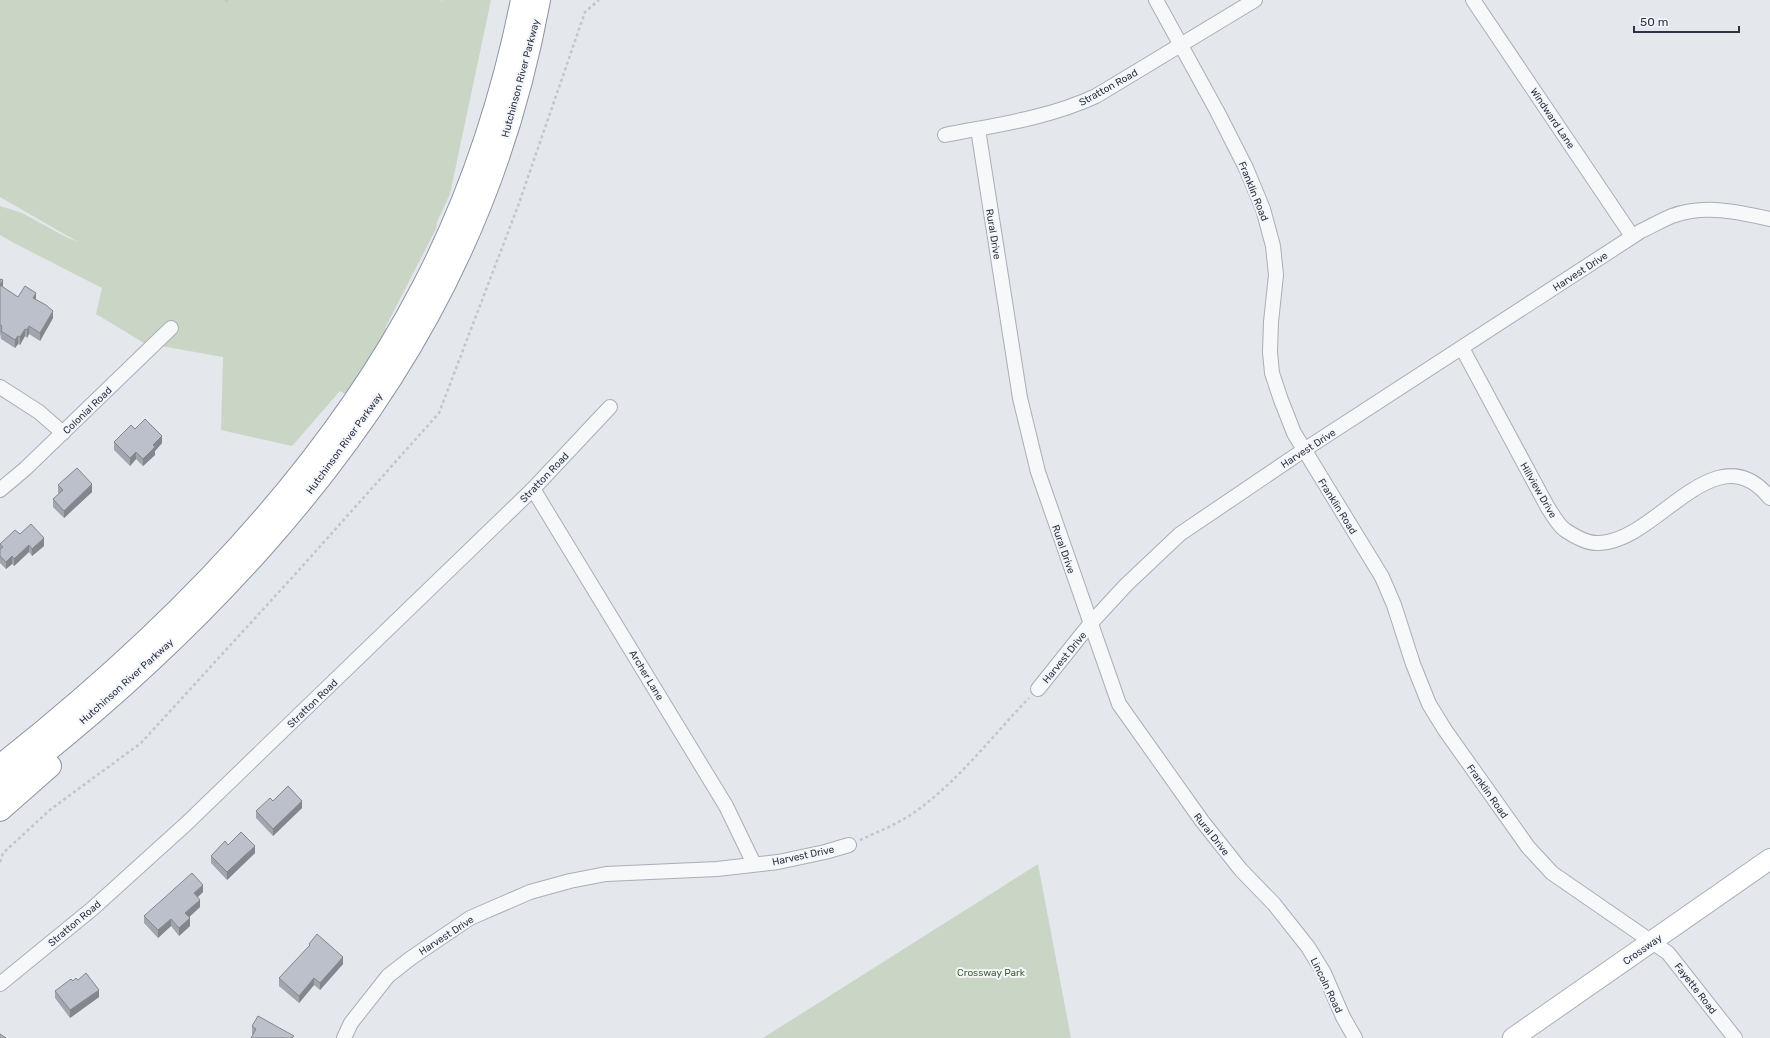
<svg xmlns="http://www.w3.org/2000/svg" width="1770" height="1038" font-family="Rubik,sans-serif">
  <style>
    .green { fill: #c9d6c5 }
    .lines { fill: none; stroke-linecap: round; stroke-linejoin: round }
    .street-casing { stroke: #a9aeb7; stroke-width: 16 }
    .secondary-casing { stroke: #a9aeb7; stroke-width: 22 }
    .highway-casing { stroke: #8b94a3; stroke-width: 24 }
    .path { stroke: #c2c5cb; stroke-width: 2.5; stroke-dasharray: 3 3; stroke-linecap: butt }
    .street { stroke: #f7f8fa; stroke-width: 14 }
    .secondary { stroke: #fff; stroke-width: 20 }
    .highway { stroke: #fff; stroke-width: 22 }
    .wall { fill: #a1a5ae }
    .shaded-wall { fill: #83868d }
    .building { fill: #bbc0ca; stroke: #83868d }
    .labels { text-anchor: middle; stroke-width: 4; stroke-linejoin: round; paint-order: stroke }
    .street-label { font-size: 10px; fill: #2b3445; stroke: #f4f6f9 }
    .park-label { font-size: 10px; fill: #3f6138; stroke: #f4f6f9 }
  </style>
  <rect width="100%" height="100%" fill="#e4e7ec"/>
  <g class="green">
    <path d="M0 0H441V2L442 0H491L450 194 437 222 436 229 385 328 390 332 370 356 349 396 340 391 292 446 221 430 223 357 144 343 96 314 102 288 14 243 0 235V206L22 213 66 237 78 242 0 197Z"/>
    <path d="M1038 864 1071 1038H763Z"/>
  </g>
  <g class="lines">
    <g class="street-casing">
      <g id="street">
        <path d="M1156 0 1217 111 1246 168 1263 209 1273 246 1276 275 1271 322 1270 352 1272 373 1281 400 1294 433 1382 577 1394 605 1413 664 1429 704 1445 730 1528 847 1552 873 1668 953 1735 1038"/>
        <path d="M1473 0 1632 236"/>
        <path d="M978 129 1020 398 1038 472 1119 704 1202 821 1241 870 1274 904 1308 947 1324 973 1343 1017 1355 1038"/>
        <path d="M945 135C996 125 1049 118 1096 96L1255 0"/>
        <path d="M1462 348 1547 506C1552 514 1558 525 1565 530 1574 536 1588 544 1599 543 1657 542 1715 430 1770 498"/>
        <path d="M0 387 39 412 63 433"/>
        <path d="M533 489 726 806 754 864"/>
        <path d="M0 490 25 469 171 328"/>
        <path d="M1038 689 1090 624 1126 585 1180 534 1304 450 1641 231C1652 226 1662 220 1672 216 1704 204 1739 212 1770 219"/>
        <path d="M0 984 92 909 186 824 533 489 610 407"/>
        <path d="M344 1038 351 1023 388 976 411 958 470 918 530 892 570 881 606 874 717 869 778 862 825 852 849 845"/>
      </g>
    </g>
    <g class="secondary-casing">
      <path id="secondary" d="M1513 1038 1770 859"/>
    </g>
    <g class="highway-casing">
      <g id="highway">
        <path d="M0 766C165 636 325 476 423 287 470 197 502 100 522 0"/>
        <path d="M0 788C183 648 363 464 460 252 497 172 523 87 539 0"/>
        <path d="M0 810 50 766"/>
      </g>
    </g>
    <g class="path">
      <path d="M225 0 229 2"/>
      <path d="M860 840C880 831 902 822 919 809 961 778 993 735 1029 698"/>
      <path d="M0 862 3 853 51 809 141 743 299 570 439 413 518 206 585 12 599 0"/>
    </g>
    <use href="#street" class="street"/>
    <use href="#secondary" class="secondary"/>
    <use href="#highway" class="highway"/>
  </g>
  <g class="wall">
    <path d="M0 279 3 287 18 297 36 300 53 318 40 341 29 334 27 338 25 336 20 345 18 344 15 348 1 339 0 333Z"/>
    <path d="M135 429 162 443 155 451V455L143 466 136 459 130 466 114 450V442Z"/>
    <path d="M58 485 92 492 64 518 53 507V499L59 494 58 493Z"/>
    <path d="M20 534 44 546 32 556 29 552 14 566 12 564 6 569 0 563V544Z"/>
    <path d="M273 801 302 808 273 836 256 818V811Z"/>
    <path d="M255 853 227 880 211 863V856Z"/>
    <path d="M203 892 197 897 200 907 189 917 190 926 179 936 171 926 158 938 144 923V916Z"/>
    <path d="M309 944 343 964 320 990 314 985 299 1003 279 986V978L309 947Z"/>
    <path d="M78 980 99 997 70 1018 55 998V991L73 981Z"/>
    <path d="M252 1026 294 1038 253 1035 252 1034Z"/>
  </g>
  <g class="shaded-wall">
    <path d="M3 280V288L0 285Z"/>
    <path d="M36 293V300L33 298Z"/>
    <path d="M53 311V318L40 341V333Z"/>
    <path d="M29 326V334L27 338V330Z"/>
    <path d="M25 329V336L20 345V337Z"/>
    <path d="M18 336V344L15 348V340Z"/>
    <path d="M162 436V443L155 451V455L143 466V459L153 445Z"/>
    <path d="M136 452V459L130 466V458Z"/>
    <path d="M92 484V492L64 518V511Z"/>
    <path d="M44 538V546L32 556V549Z"/>
    <path d="M29 545V552L14 566V559Z"/>
    <path d="M12 556V564L6 569V562Z"/>
    <path d="M302 801V808L273 836V829Z"/>
    <path d="M255 846V853L227 880V872Z"/>
    <path d="M203 885V892L194 901V893Z"/>
    <path d="M200 900V907L185 921V913Z"/>
    <path d="M190 918V926L179 936V928Z"/>
    <path d="M171 919V926L158 938V930Z"/>
    <path d="M343 957V964L320 990V983Z"/>
    <path d="M314 978V985L299 1003V996Z"/>
    <path d="M99 990V997L70 1018V1010Z"/>
  </g>
  <g class="building">
    <path d="M0 279 3 280 0 285 18 297 25 286 36 293 33 298 46 305 53 311 40 333 29 326 27 330 25 329 20 337 18 336 15 340 1 331 2 329 1 328 2 326 0 325Z"/>
    <path d="M145 419 162 436 153 445 155 447 143 459 136 452 130 458 114 442 131 425 135 429Z"/>
    <path d="M77 468 92 484 64 511 53 499 63 490 58 485Z"/>
    <path d="M31 524 44 538 32 549 29 545 14 559 12 556 6 562 0 556V549L3 547 0 544 15 530 20 534Z"/>
    <path d="M288 786 302 801 273 829 256 811 270 798 273 801Z"/>
    <path d="M241 832 255 846 227 872 211 856 225 841 228 845Z"/>
    <path d="M192 873 203 885 194 893 200 900 185 913 190 918 179 928 171 919 158 930 144 916Z"/>
    <path d="M317 934 343 957 320 983 314 978 299 996 279 978 310 945 309 944Z"/>
    <path d="M86 973 99 990 70 1010 55 991 71 979 73 981 76 978 78 980Z"/>
    <path d="M258 1016 294 1036 292 1038H251L256 1029 252 1026Z"/>
    <path d="M0 1034 6 1038H0Z"/>
  </g>
  <g class="labels">
    <g class="street-label">
      <text transform="translate(520 78) rotate(-75)" y="4">Hutchinson River Parkway</text>
      <text transform="translate(1108 87) rotate(-29)" y="4">Stratton Road</text>
      <text transform="translate(1553 118) rotate(56)" y="4">Windward Lane</text>
      <text transform="translate(1254 191) rotate(68)" y="4">Franklin Road</text>
      <text transform="translate(994 234) rotate(81)" y="4">Rural Drive</text>
      <text transform="translate(1580 271) rotate(-33)" y="4">Harvest Drive</text>
      <text transform="translate(87 410) rotate(-44)" y="4">Colonial Road</text>
      <text transform="translate(344 443) rotate(-54)" y="4">Hutchinson River Parkway</text>
      <text transform="translate(1308 448) rotate(-33)" y="4">Harvest Drive</text>
      <text transform="translate(544 477) rotate(-46)" y="4">Stratton Road</text>
      <text transform="translate(1539 490) rotate(60)" y="4">Hillview Drive</text>
      <text transform="translate(1338 506) rotate(58)" y="4">Franklin Road</text>
      <text transform="translate(1064 549) rotate(71)" y="4">Rural Drive</text>
      <text transform="translate(1064 657) rotate(-51)" y="4">Harvest Drive</text>
      <text transform="translate(647 675) rotate(59)" y="4">Archer Lane</text>
      <text transform="translate(126 681) rotate(-42)" y="4">Hutchinson River Parkway</text>
      <text transform="translate(312 703) rotate(-44)" y="4">Stratton Road</text>
      <text transform="translate(1488 791) rotate(55)" y="4">Franklin Road</text>
      <text transform="translate(1212 834) rotate(52)" y="4">Rural Drive</text>
      <text transform="translate(803 855) rotate(-12)" y="4">Harvest Drive</text>
      <text transform="translate(74 923) rotate(-40)" y="4">Stratton Road</text>
      <text transform="translate(446 935) rotate(-33)" y="4">Harvest Drive</text>
      <text transform="translate(1642 949) rotate(-35)" y="4">Crossway</text>
      <text transform="translate(1327 985) rotate(64)" y="4">Lincoln Road</text>
      <text transform="translate(1696 988) rotate(52)" y="4">Fayette Road</text>
    </g>
    <g class="park-label">
      <text x="991" y="976">Crossway Park</text>
    </g>
  </g>
  <path d="M1634 26v6h105v-6" fill="none" stroke="#2b3445" stroke-width="2"/>
  <text x="1640" y="26" font-size="12" fill="#2b3445" stroke="#f4f6f9" stroke-width="3" paint-order="stroke">50 m</text>
</svg>
